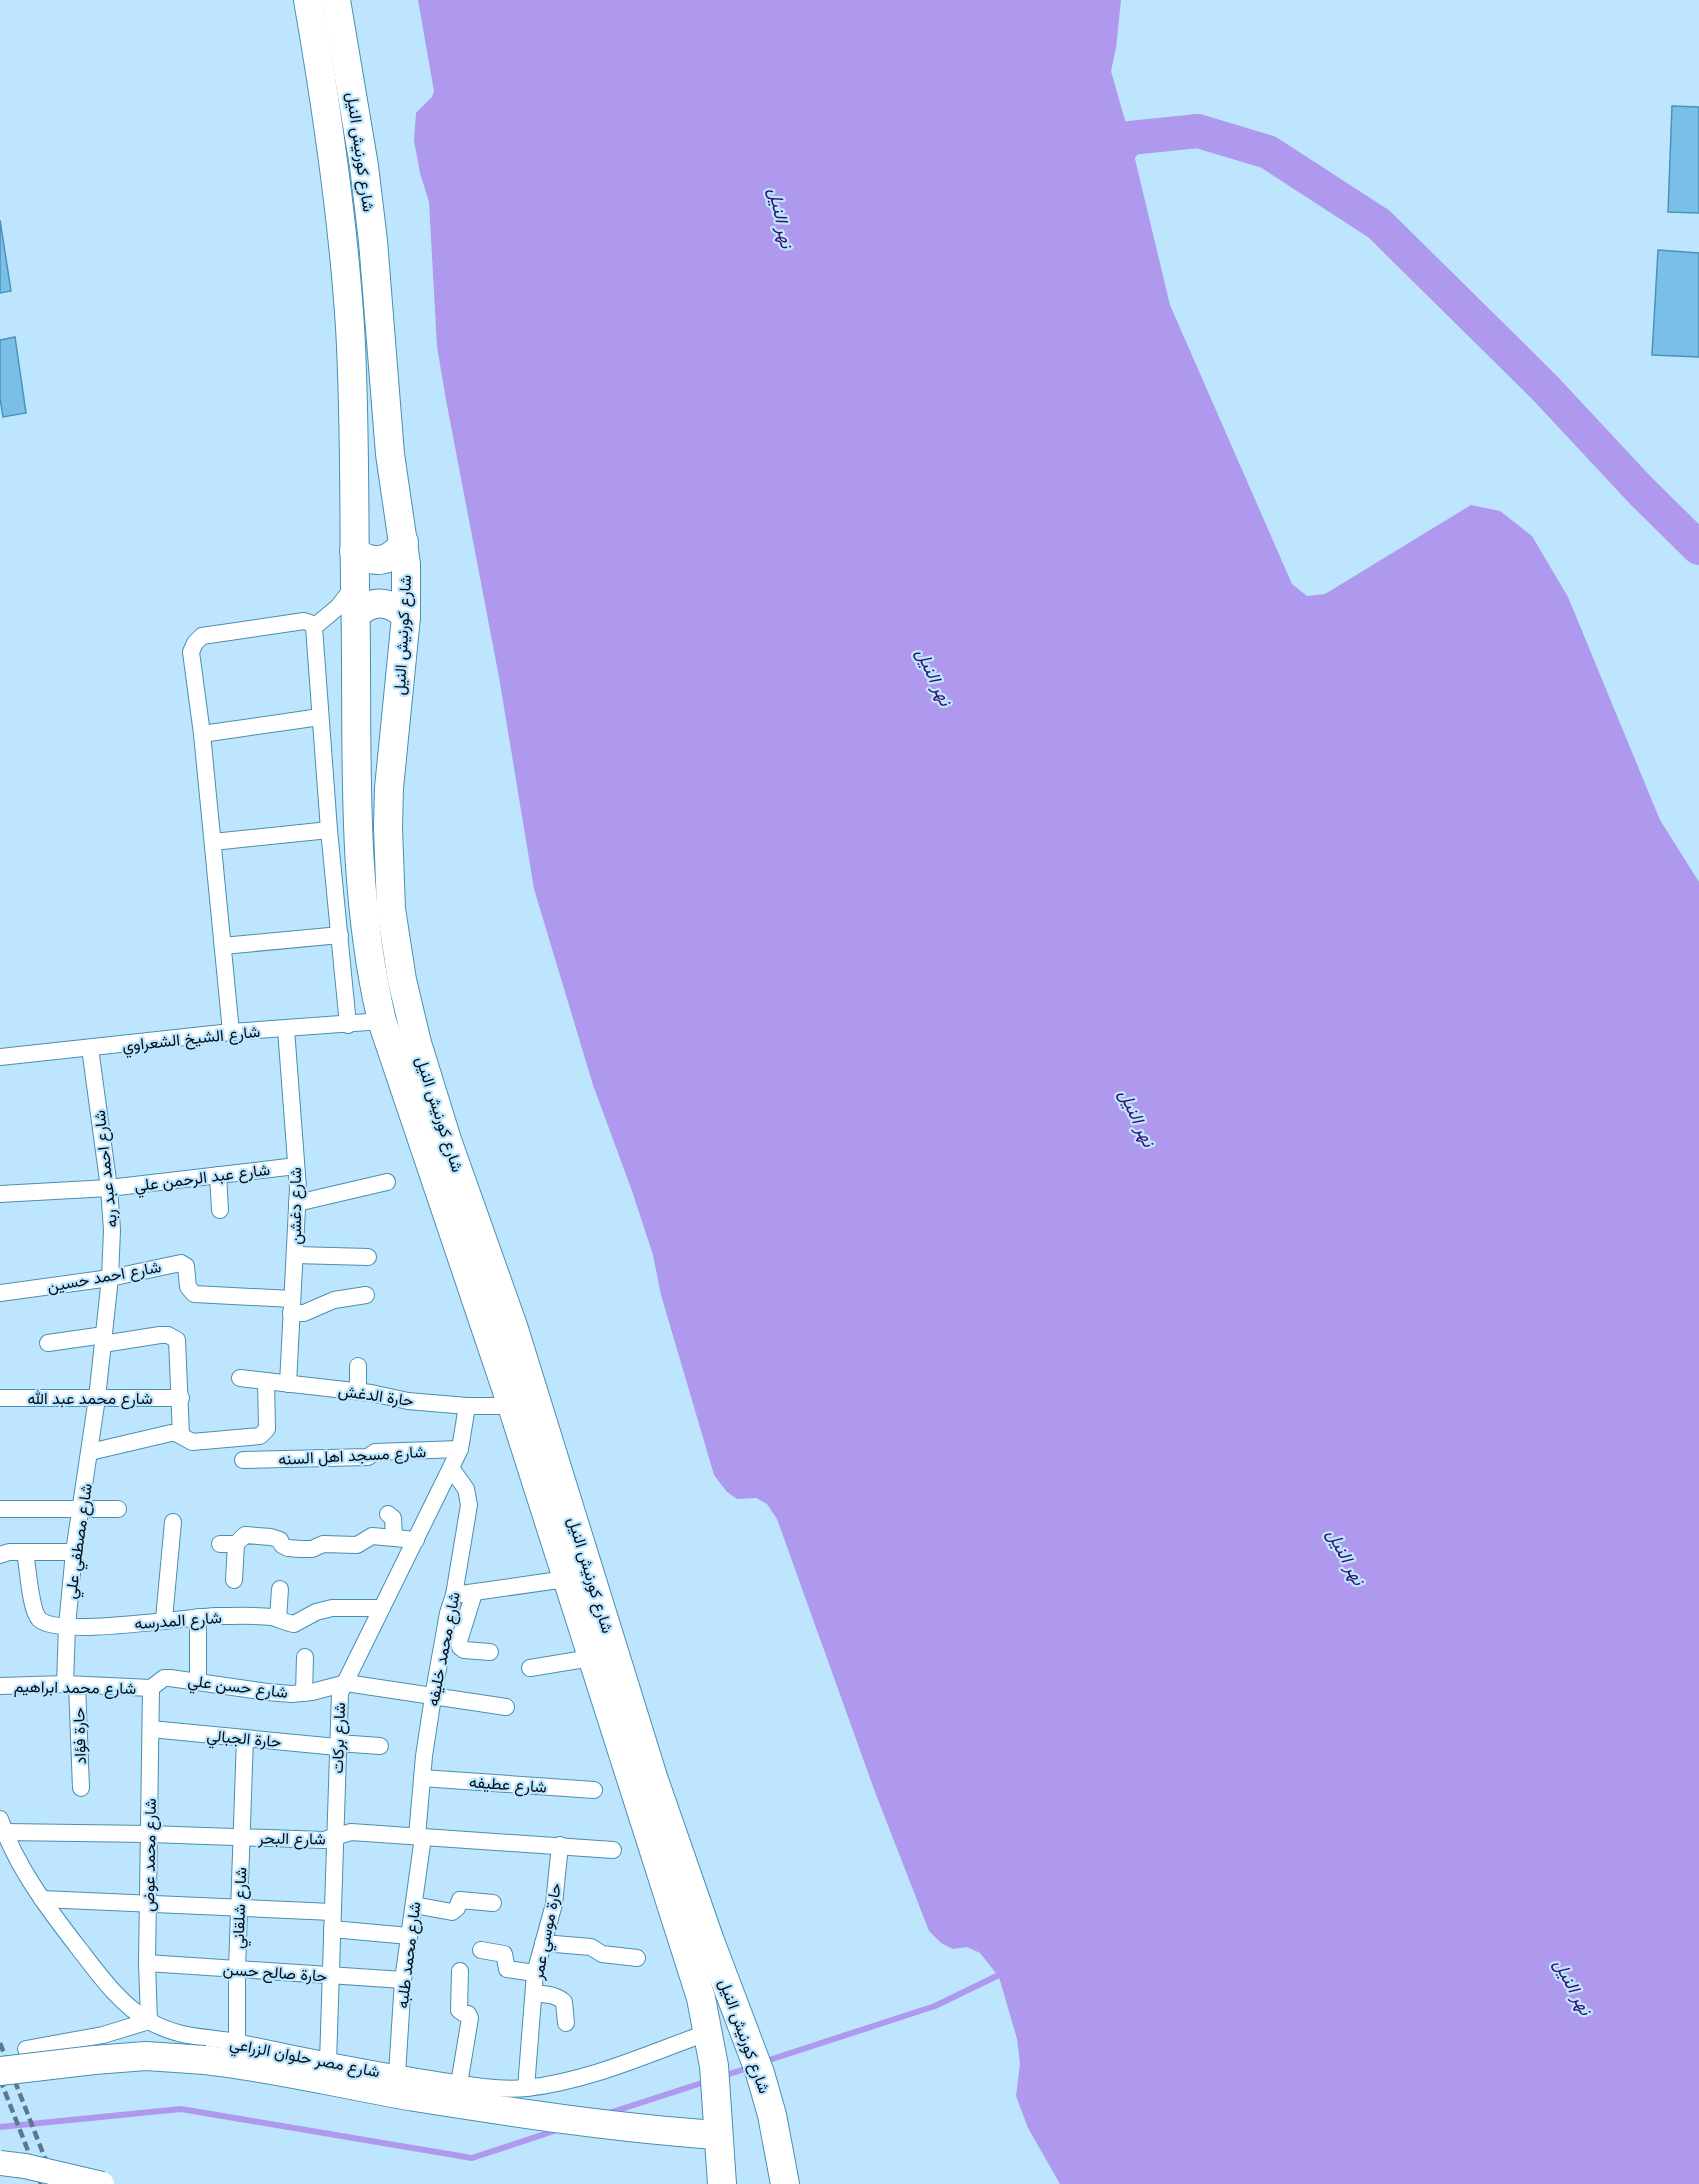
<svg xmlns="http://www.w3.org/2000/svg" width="1699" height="2184" font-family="Helvetica,Vazirmatn,sans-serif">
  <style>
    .water { fill: #ae99ef }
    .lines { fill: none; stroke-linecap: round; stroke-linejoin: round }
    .stream { stroke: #ae99ef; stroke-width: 6 }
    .river { stroke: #ae99ef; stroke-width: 34 }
    .building { fill: #7abfe7; stroke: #4c91b7; stroke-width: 1.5 }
    .minor-casing { stroke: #498eb4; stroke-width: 18 }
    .trunk-casing { stroke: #498eb4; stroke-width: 30 }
    .minor { stroke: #fff; stroke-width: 16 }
    .trunk { stroke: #fff; stroke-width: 28 }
    .rail { stroke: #5d788a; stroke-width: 4.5; stroke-dasharray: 9 4.5; stroke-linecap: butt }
    .secondary-bridge-casing { stroke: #498eb4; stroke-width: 26; stroke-linecap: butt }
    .trunk-bridge-casing { stroke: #498eb4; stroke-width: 30; stroke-linecap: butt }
    .secondary-bridge { stroke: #fff; stroke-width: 24 }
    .trunk-bridge { stroke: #fff; stroke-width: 28 }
    .labels { text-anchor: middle; stroke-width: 4.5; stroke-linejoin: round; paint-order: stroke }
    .street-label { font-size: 16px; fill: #000d18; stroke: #bde6fe }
    .water-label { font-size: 18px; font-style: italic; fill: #360d6d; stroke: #bde6fe }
  </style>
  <rect width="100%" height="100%" fill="#bde6fe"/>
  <path class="water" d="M418 0H1121L1116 48 1111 71 1130 138 1170 305 1292 584 1307 596 1325 594 1471 505 1500 511 1532 536 1568 597 1660 820 1699 882V2184H1060L1028 2128 1016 2096 1020 2064 1017 2039 999 1977 980 1953 967 1947 953 1949 941 1943 929 1931 875 1792 777 1519 767 1504 756 1498 737 1499 727 1492 714 1475 661 1295 653 1255 632 1191 593 1085 534 889 499 677 446 400 437 347 429 202 420 173 414 141 416 113 432 97 434 91Z"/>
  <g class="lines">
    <g class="stream">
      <path d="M763 2062 935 2006 1003 1973"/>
      <path d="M723 2076 751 2067"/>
      <path d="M609 2113 708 2081"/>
      <path d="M0 2127 181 2109 472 2158 560 2129"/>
    </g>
    <path class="river" d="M1099 171 1130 138 1198 131 1268 152 1379 224 1544 387 1642 492 1699 548"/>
  </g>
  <g class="building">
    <path d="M1672 106 1699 107V213L1668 212Z"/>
    <path d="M0 220 11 291 0 293Z"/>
    <path d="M1658 250 1699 253V357L1652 355Z"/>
    <path d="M15 337 26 413 3 417 0 398V340Z"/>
  </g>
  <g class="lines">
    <g class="minor-casing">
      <g id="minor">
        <path d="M314 627 338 607 355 585"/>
        <path d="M202 734 320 717"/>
        <path d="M213 842 329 830"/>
        <path d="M223 946 340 935"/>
        <path d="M286 1029 298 1188 288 1384"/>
        <path d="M231 1032 202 734 191 652 195 643 202 636 304 621 310 623 314 627 329 830 348 1025"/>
        <path d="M0 1057 231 1032 382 1021"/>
        <path d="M218 1175 220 1210"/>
        <path d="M0 1194 109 1188 296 1166"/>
        <path d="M297 1203 387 1182"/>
        <path d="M295 1255 368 1257"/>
        <path d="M0 1293 110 1278 181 1263 186 1266 188 1287 194 1294 292 1299"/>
        <path d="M291 1313H304L334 1300 366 1295"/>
        <path d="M48 1343 104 1335"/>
        <path d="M103 1344 160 1335H168L177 1340 181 1435"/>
        <path d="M240 1378 371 1393 408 1401 467 1406H512"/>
        <path d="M358 1392V1366"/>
        <path d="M0 1398H181"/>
        <path d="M90 1452 171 1433H176L192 1442 260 1436 267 1429 266 1381"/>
        <path d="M243 1460 368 1457 375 1452 460 1449"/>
        <path d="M0 1509H118"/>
        <path d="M388 1514 393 1518 394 1538"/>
        <path d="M220 1544H236L245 1535 271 1537 280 1540 282 1545 288 1548 300 1549H312L323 1544 357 1545 372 1536 416 1540"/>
        <path d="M25 1552C28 1567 30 1609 39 1619 58 1638 185 1617 217 1616 234 1616 255 1615 272 1617 280 1619 286 1623 294 1624L316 1612 332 1608H382"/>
        <path d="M0 1555 9 1552H74"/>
        <path d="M234 1580 236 1544"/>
        <path d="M474 1593 459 1641 460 1647 464 1650 490 1652"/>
        <path d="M454 1595 566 1579"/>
        <path d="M198 1617V1682"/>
        <path d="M164 1619 173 1522"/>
        <path d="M278 1619 280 1589"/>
        <path d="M530 1668 591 1658"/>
        <path d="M65 1684 67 1626 74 1552 97 1398 110 1278 112 1230 109 1188 90 1048"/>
        <path d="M77 1685 81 1788"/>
        <path d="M0 1686 65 1684 151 1688"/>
        <path d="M151 1688 164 1678H170L267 1692 292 1694 312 1692 346 1683 506 1707"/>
        <path d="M304 1693 305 1657"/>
        <path d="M151 1729 337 1747"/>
        <path d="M338 1743 380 1746"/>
        <path d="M422 1778 594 1790"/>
        <path d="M0 1819C16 1867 49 1910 80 1950 100 1976 120 2004 149 2021 180 2039 207 2036 241 2043 301 2056 362 2068 423 2078 457 2083 493 2091 527 2088 590 2081 650 2053 709 2032"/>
        <path d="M4 1832 149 1834 324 1840 351 1832 613 1850"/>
        <path d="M417 1836 424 1756 433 1697 448 1613 454 1595 469 1505 466 1489 451 1468"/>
        <path d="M42 1899 332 1912"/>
        <path d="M414 1905 452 1912 457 1908 460 1900 493 1903"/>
        <path d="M332 1929 409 1936"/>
        <path d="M543 1943 591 1947 602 1954 637 1958"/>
        <path d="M481 1950 504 1954 507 1969 535 1973"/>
        <path d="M147 1963 403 1980"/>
        <path d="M534 1993C546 1995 556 1994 564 2002L566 2023"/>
        <path d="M237 2042V1969L245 1738"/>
        <path d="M26 2049 103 2035 149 2021 147 1963 151 1688"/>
        <path d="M328 2062 340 1693 460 1449 467 1406"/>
        <path d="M397 2074 403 1980 423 1837"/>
        <path d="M459 2084 470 2018 468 2014 463 2013 459 2010 460 1971"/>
        <path d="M526 2088 535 1973 554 1904 560 1845"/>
      </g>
    </g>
    <g class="trunk-casing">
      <g id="trunk">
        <path d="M308 0C327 109 343 217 350 327 355 413 354 499 355 585 359 731 348 878 382 1021L512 1406 701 1998 714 2066 722 2184"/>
        <path d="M336 0 364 166 373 241 390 454 406 564V617L389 788 388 828 391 909 402 980 417 1043 447 1140 513 1326 653 1777 710 1941 760 2073 772 2115 785 2184"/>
        <path d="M354 551C373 566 392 562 404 542"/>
        <path d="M356 615C372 599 391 600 406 617"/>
        <path d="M205 2060C276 2068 345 2085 415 2097 516 2113 616 2128 717 2135"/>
      </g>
    </g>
    <use href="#minor" class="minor"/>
    <use href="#trunk" class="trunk"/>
    <g class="rail">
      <path d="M0 2043 55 2184"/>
      <path d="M0 2079 41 2184"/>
    </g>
    <g class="secondary-bridge-casing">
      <path id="secondary-bridge" d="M0 2163 25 2166 102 2184"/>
    </g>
    <g class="trunk-bridge-casing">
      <path id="trunk-bridge" d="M0 2071 94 2060 146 2056 205 2060"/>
    </g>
    <use href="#secondary-bridge" class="secondary-bridge"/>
    <use href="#trunk-bridge" class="trunk-bridge"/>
  </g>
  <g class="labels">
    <g class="street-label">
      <text transform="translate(361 152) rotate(82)" y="6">شارع كورنيش النيل</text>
      <text transform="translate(402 635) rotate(-87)" y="6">شارع كورنيش النيل</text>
      <text transform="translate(191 1038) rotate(-6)" y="6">شارع الشيخ الشعراوي</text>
      <text transform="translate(440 1114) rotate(72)" y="6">شارع كورنيش النيل</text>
      <text transform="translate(105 1169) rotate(-96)" y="6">شارع احمد عبد ربه</text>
      <text transform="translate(202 1177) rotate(-7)" y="6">شارع عبد الرحمن علي</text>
      <text transform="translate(295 1206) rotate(-90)" y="6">شارع دغشن</text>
      <text transform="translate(104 1276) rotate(-10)" y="6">شارع احمد حسين</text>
      <text transform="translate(376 1395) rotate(8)" y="6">حارة الدغش</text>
      <text x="90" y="1404">شارع محمد عبد الله</text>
      <text transform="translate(352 1455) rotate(-3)" y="6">شارع مسجد اهل السنه</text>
      <text transform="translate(78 1541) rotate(-82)" y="6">شارع مصطفي علي</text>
      <text transform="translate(591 1575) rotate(73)" y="6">شارع كورنيش النيل</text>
      <text transform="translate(178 1620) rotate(-4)" y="6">شارع المدرسه</text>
      <text transform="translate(443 1649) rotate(-79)" y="6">شارع محمد خليفه</text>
      <text transform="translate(238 1686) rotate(7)" y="6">شارع حسن علي</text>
      <text transform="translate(75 1687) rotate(1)" y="6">شارع محمد ابراهيم</text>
      <text transform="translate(79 1736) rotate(-92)" y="6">حارة فؤاد</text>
      <text transform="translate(244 1738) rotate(5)" y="6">حارة الجبالي</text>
      <text transform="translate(338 1738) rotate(-88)" y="6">شارع بركات</text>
      <text transform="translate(508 1784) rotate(4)" y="6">شارع عطيفه</text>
      <text transform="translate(292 1838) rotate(1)" y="6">شارع البحر</text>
      <text transform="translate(149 1855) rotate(-89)" y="6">شارع محمد عوض</text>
      <text transform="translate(239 1908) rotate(-88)" y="6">شارع شلقاني</text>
      <text transform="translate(546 1931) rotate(-79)" y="6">حارة موسي عمر</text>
      <text transform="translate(408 1955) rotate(-83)" y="6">شارع محمد طلبه</text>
      <text transform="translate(275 1972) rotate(4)" y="6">حارة صالح حسن</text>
      <text transform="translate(745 2036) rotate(70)" y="6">شارع كورنيش النيل</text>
      <text transform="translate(305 2057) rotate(11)" y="6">شارع مصر حلوان الزراعي</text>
    </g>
    <g class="water-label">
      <text transform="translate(781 218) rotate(78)" y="6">نهر النيل</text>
      <text transform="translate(934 677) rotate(65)" y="6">نهر النيل</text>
      <text transform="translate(1137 1118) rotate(65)" y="6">نهر النيل</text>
      <text transform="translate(1346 1557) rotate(62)" y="6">نهر النيل</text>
      <text transform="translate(1573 1987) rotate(62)" y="6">نهر النيل</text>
    </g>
  </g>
</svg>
